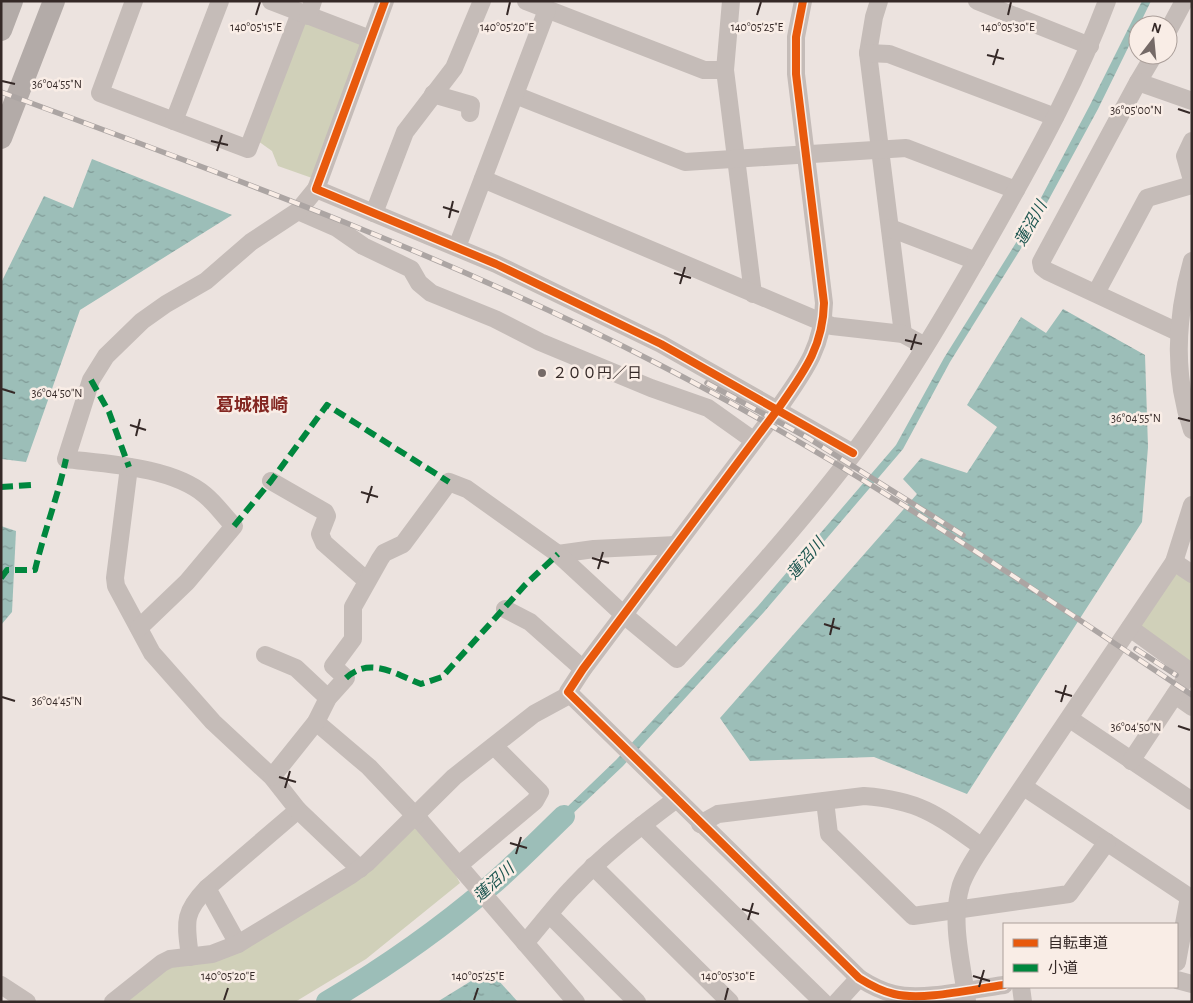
<svg xmlns="http://www.w3.org/2000/svg" width="1193" height="1003" font-family="'Alegreya Sans','Noto Sans JP',sans-serif">
  <style>
    .park { fill: #d0d0b9 }
    .water { fill: url(#water-ripples) }
    .lines { fill: none; stroke-linecap: round; stroke-linejoin: round }
    .river { stroke: #9cbeb8; stroke-width: 22 }
    .minor { stroke: #c5bcb8; stroke-width: 18 }
    .major { stroke: #b3aba8; stroke-width: 22 }
    .rail-casing { stroke: #aca5a3; stroke-width: 5.5 }
    .rail { stroke: #f9ede6; stroke-width: 4; stroke-dasharray: 11; stroke-linecap: butt }
    .quiet { stroke: #00873e; stroke-width: 6; stroke-dasharray: 12 6; stroke-linecap: butt }
    .cycleway-casing { stroke: #f9ede6; stroke-width: 11 }
    .cycleway { stroke: #e8590c; stroke-width: 8 }
    .ticks { fill: none; stroke: #352927; stroke-width: 2 }
    .poi-dot { fill: #756a67; stroke: #f9ede6; stroke-width: 2 }
    .labels { text-anchor: middle; stroke-width: 5; stroke-linejoin: round; paint-order: stroke }
    .poi-label { font-size: 15px; fill: #352927; stroke: #f9ede6; text-anchor: start }
    .water-label { font-size: 16px; font-style: italic; fill: #1d5650; stroke: #f9ede6 }
    .quarter-label { font-size: 18px; font-weight: bold; fill: #832621; stroke: #f9ede6 }
    .ticks-label { font-size: 12px; text-anchor: middle; fill: #352927; stroke: #f9ede6; stroke-width: 5; stroke-linejoin: round; paint-order: stroke }
  </style>
  <defs>
    <pattern id="water-ripples" width="26" height="14" patternUnits="userSpaceOnUse" patternTransform="scale(1.25)"><rect width="26" height="14" fill="#9cbeb8"/><path d="M2 4q2-2 4 0t4 0M15 11q2-2 4 0t4 0" fill="none" stroke="#809a96"/></pattern>
  </defs>
  <rect width="100%" height="100%" fill="#ece3df"/>
  <g class="park">
    <path d="M307 21 364 42 312 178 278 166 272 151 258 141 302 23Z"/>
    <path d="M1172 573 1192 578V663L1141 631 1140 619Z"/>
    <path d="M411 828H416L455 874 460 883 366 959 295 1002H125L164 968 210 960Z"/>
  </g>
  <g class="water">
    <path d="M1142 1H1151L1098 109 1030 234 950 362 903 449 764 612 623 766 545 840 540 833 616 760 758 606 896 445 944 358 1024 230 1090 105Z"/>
    <path d="M92 159 232 215 80 310 26 462 2 459 1 463V283L44 196 73 208Z"/>
    <path d="M1063 309 1145 355 1148 447 1142 522 967 794 874 757 750 761 720 718 917 494 903 479 921 458 967 473 997 427 967 405 1021 317 1046 333Z"/>
    <path d="M1 526 16 531 12 612 1 625Z"/>
    <path d="M489 970 518 1002H437Z"/>
  </g>
  <g class="lines">
    <path class="river" d="M327 1002C384 968 439 930 489 887 515 865 539 840 564 816"/>
    <g class="minor">
      <path d="M134 1 100 93 248 149 300 13"/>
      <path d="M271 1 370 39"/>
      <path d="M385 1 316 189 496 264 661 344 853 453"/>
      <path d="M526 1 704 70H725"/>
      <path d="M731 1 725 70 753 294"/>
      <path d="M803 1 796 37V74L824 303C823 348 803 373 778 409L583 669 568 692 859 978C870 985 881 991 894 994 923 1001 973 989 1004 985"/>
      <path d="M879 1 874 17 868 53 903 334"/>
      <path d="M977 1 1090 46"/>
      <path d="M308 16 313 1"/>
      <path d="M1168 31 1184 1"/>
      <path d="M868 53 889 54 1055 117"/>
      <path d="M1154 55 1138 82 1192 101"/>
      <path d="M1138 82 1041 262 1042 267 1047 271 1178 332"/>
      <path d="M433 94 471 105 470 113"/>
      <path d="M515 95 685 162 906 148 1016 190"/>
      <path d="M174 121 220 1"/>
      <path d="M1192 141 1185 156 1192 180"/>
      <path d="M483 179 824 323 832 326 903 334 925 346"/>
      <path d="M298 211 337 228 363 246 411 269 419 283 431 293 495 319 540 342 651 388 708 408 753 440"/>
      <path d="M374 213 405 132 454 68 482 1"/>
      <path d="M890 228 976 261"/>
      <path d="M457 247 547 10"/>
      <path d="M1192 261C1176 317 1173 375 1192 430"/>
      <path d="M1096 293 1147 198 1192 185"/>
      <path d="M129 467 115 578 116 586 152 653 213 722 272 777 298 810 207 888 238 944"/>
      <path d="M271 481 325 512 327 516 320 534 324 543 367 581"/>
      <path d="M558 554 594 549 676 545"/>
      <path d="M1174 562 1192 574"/>
      <path d="M505 609 530 622 583 669"/>
      <path d="M139 628 187 582 234 526C224 516 216 504 205 495 172 467 107 464 66 459L91 380 106 356 142 321 166 304 206 281 251 242 298 211 316 189"/>
      <path d="M1130 628 1192 673"/>
      <path d="M265 655 296 668 328 698"/>
      <path d="M1175 695 1192 707"/>
      <path d="M1070 719 1192 801"/>
      <path d="M316 722 369 767 422 823 576 1002"/>
      <path d="M1131 761 1190 672"/>
      <path d="M272 777 316 722 328 698 346 678 333 666 353 639V607L380 559 384 553 403 544 449 482 467 489 558 554 624 615 677 659C737 593 798 526 853 454 908 380 957 295 1002 215 1041 146 1079 76 1107 1"/>
      <path d="M1024 787 1189 897 1177 962"/>
      <path d="M825 801 829 834 913 916 1069 894 1107 842"/>
      <path d="M298 810 360 869"/>
      <path d="M700 824 718 814 864 796C919 800 938 815 982 847"/>
      <path d="M642 825 823 1002"/>
      <path d="M459 865 535 801 540 792 494 746"/>
      <path d="M593 866 730 1002"/>
      <path d="M550 915 637 1002"/>
      <path d="M525 943C541 925 556 904 573 887 604 854 639 827 675 800"/>
      <path d="M190 957C186 923 182 914 207 888"/>
      <path d="M1177 980 1192 984"/>
      <path d="M1 985 27 1002"/>
      <path d="M1021 987 1023 1002"/>
      <path d="M967 1001C962 964 950 921 961 885 966 871 974 859 982 847L1174 562 1192 505"/>
      <path d="M113 1002 162 963 170 959 212 954 238 944 351 875 367 863 454 777 534 714 569 695"/>
      <path d="M837 1002 859 978"/>
    </g>
    <g class="major">
      <path d="M1 30 12 1"/>
      <path d="M1 138 54 1"/>
    </g>
    <g class="rail-casing">
      <g id="rail">
        <path d="M1 92C226 175 447 255 660 365 845 460 1018 579 1192 695"/>
        <path d="M707 383 808 438 963 535"/>
        <path d="M1136 649 1176 675"/>
      </g>
    </g>
    <use href="#rail" class="rail"/>
    <g class="quiet">
      <path d="M91 380 109 412 129 467"/>
      <path d="M1 487 32 485"/>
      <path d="M234 526 271 481 327 405 449 482"/>
      <path d="M1 578 7 570H35C44 532 58 496 66 459"/>
      <path d="M346 678C370 656 395 674 421 684L442 677 525 585 558 554"/>
    </g>
    <g class="cycleway-casing">
      <g id="cycleway">
        <path d="M385 1 316 189 496 264 661 344 853 453"/>
        <path d="M803 1 796 37V74L824 303C823 348 803 373 778 409L583 669 568 692 859 978C870 985 881 991 894 994 923 1001 973 989 1004 985"/>
      </g>
    </g>
    <use href="#cycleway" class="cycleway"/>
  </g>
  <path class="ticks" d="M256 15 260 2M507 15 510 2M757 15 761 2M1008 15 1011 2M987 55 1004 59M993 65 998 49M2 81 15 84M1178 109 1190 113M211 141 228 145M217 151 222 135M443 207 459 212M449 218 453 201M674 273 691 278M680 284 685 267M905 340 922 344M911 350 916 334M2 389 15 393M1178 418 1190 421M130 425 146 430M136 436 140 419M361 492 378 497M367 503 372 486M592 558 609 563M598 569 603 552M824 624 840 629M830 635 834 618M1055 691 1072 696M2 697 15 701M1061 702 1066 685M1178 726 1190 730M279 777 296 782M285 788 290 771M510 843 527 848M516 854 521 837M742 909 759 914M748 920 753 903M973 976 990 981M979 987 984 970M224 1000 228 988M474 1000 478 988M725 1000 728 988"/>
  <circle class="poi-dot" cx="542" cy="373" r="5"/>
  <g class="labels">
    <g class="poi-label">
      <text x="552" y="378">２００円／日</text>
    </g>
    <g class="water-label">
      <text transform="translate(1030 223) rotate(-61)" y="6">蓮沼川</text>
      <text transform="translate(805 558) rotate(-50)" y="6">蓮沼川</text>
      <text transform="translate(493 882) rotate(-42)" y="6">蓮沼川</text>
    </g>
    <g class="quarter-label">
      <text x="252" y="411">葛城根崎</text>
    </g>
  </g>
  <g class="ticks-label">
    <text x="256" y="31">140°05'15"E</text>
    <text x="507" y="31">140°05'20"E</text>
    <text x="757" y="31">140°05'25"E</text>
    <text x="1008" y="31">140°05'30"E</text>
    <text x="57" y="88">36°04'55"N</text>
    <text x="1136" y="114">36°05'00"N</text>
    <text x="57" y="397">36°04'50"N</text>
    <text x="1136" y="422">36°04'55"N</text>
    <text x="57" y="705">36°04'45"N</text>
    <text x="1136" y="731">36°04'50"N</text>
    <text x="228" y="980">140°05'20"E</text>
    <text x="478" y="980">140°05'25"E</text>
    <text x="728" y="980">140°05'30"E</text>
  </g>
  <rect width="1193" height="1003" fill="none" stroke="#352927" stroke-width="5"/>
  <rect x="1003" y="923" width="175" height="65" fill="#f9ede6" stroke="#ab9f9a"/>
  <rect x="1013" y="939" width="25" height="8" fill="#e8590c" stroke="#ab9f9a"/>
  <text x="1048" y="948" font-size="15" fill="#352927">自転車道</text>
  <rect x="1013" y="964" width="25" height="8" fill="#00873e" stroke="#ab9f9a"/>
  <text x="1048" y="973" font-size="15" fill="#352927">小道</text>
  <g transform="translate(1153 40) rotate(16)"><circle r="24" fill="#f9ede6" stroke="#ab9f9a"/>
  <path d="M0-4L9 19L0 12L-9 19Z" fill="#756a67"/>
  <text y="-8" font-size="14" font-weight="bold" text-anchor="middle" fill="#352927">N</text>
  </g>
</svg>
